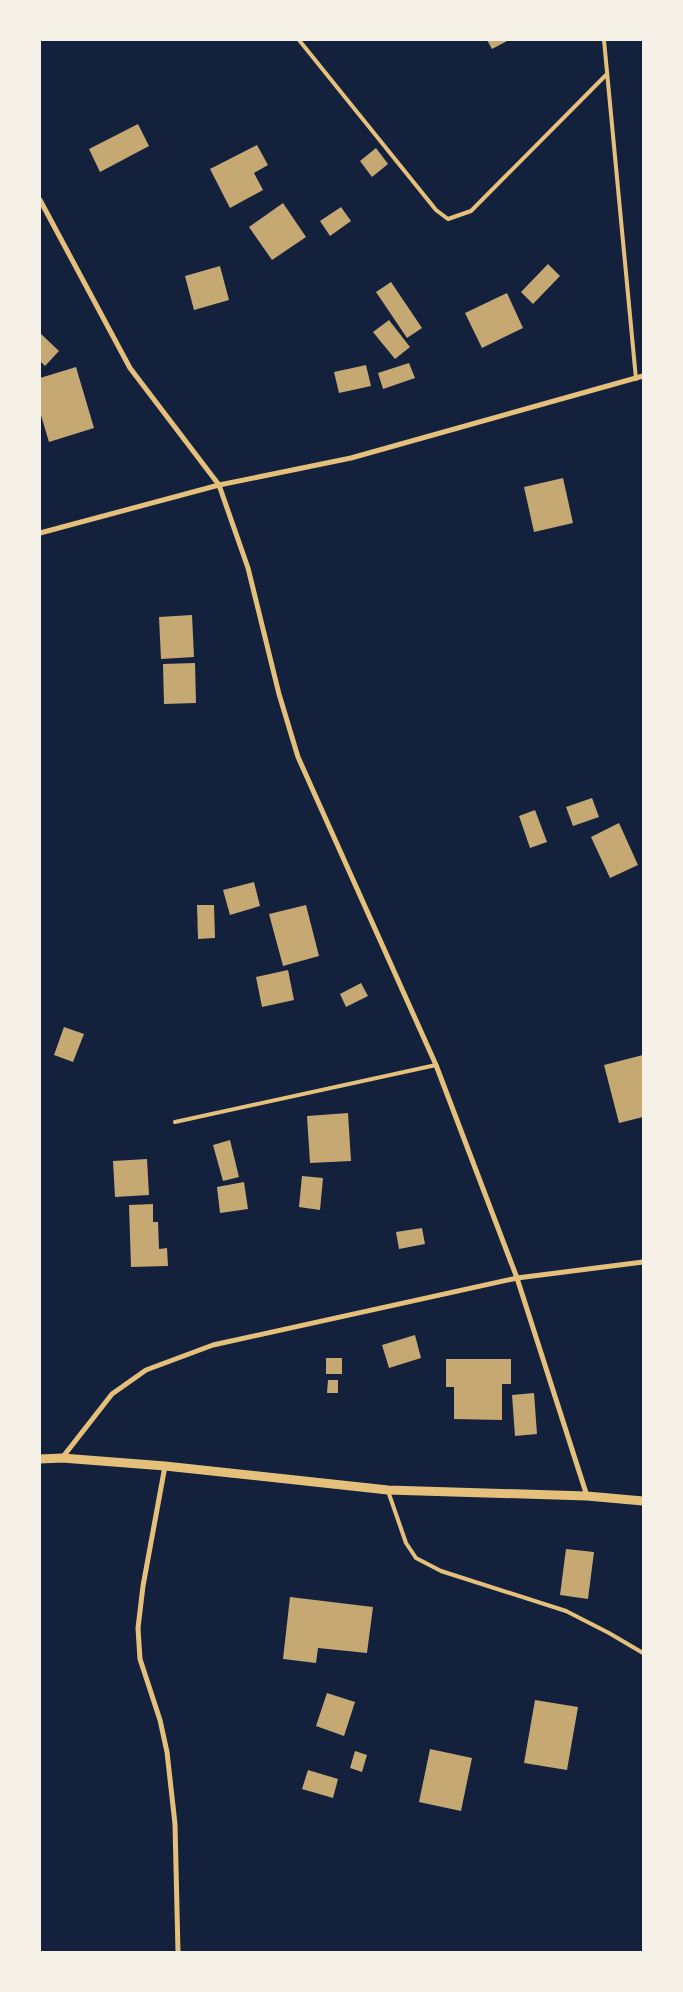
<svg xmlns="http://www.w3.org/2000/svg" width="683" height="1992" font-family="'Golos Text',sans-serif">
  <style>
    .building { fill: #c6a872 }
    .lines { fill: none; stroke-linecap: round; stroke-linejoin: round }
    .service { stroke: #e5c07b; stroke-width: 4 }
    .minor { stroke: #e5c07b; stroke-width: 5 }
    .tertiary { stroke: #e5c07b; stroke-width: 9 }
  </style>
  <rect width="100%" height="100%" fill="#14213d"/>
  <g class="building">
    <path d="M487 40H509L492 49Z"/>
    <path d="M138 124 149 146 100 172 89 149Z"/>
    <path d="M257 145 268 165 254 173 263 190 230 208 210 169Z"/>
    <path d="M376 148 388 164 372 177 360 161Z"/>
    <path d="M283 203 306 237 272 260 249 227Z"/>
    <path d="M341 207 351 221 330 236 320 221Z"/>
    <path d="M548 264 560 276 533 304 521 292Z"/>
    <path d="M220 266 229 300 194 310 185 276Z"/>
    <path d="M391 282 422 328 407 338 376 292Z"/>
    <path d="M507 293 523 328 482 348 465 313Z"/>
    <path d="M389 320 410 347 395 359 373 332Z"/>
    <path d="M40 333 59 351 45 366 40 361Z"/>
    <path d="M409 363 415 378 383 389 378 373Z"/>
    <path d="M366 365 371 386 339 393 334 372Z"/>
    <path d="M76 367 94 428 49 442 40 412V378Z"/>
    <path d="M563 478 573 523 534 532 524 487Z"/>
    <path d="M192 615 194 657 161 659 159 617Z"/>
    <path d="M195 663 196 703 164 704 163 664Z"/>
    <path d="M592 798 599 817 573 826 566 807Z"/>
    <path d="M535 810 547 842 530 848 519 816Z"/>
    <path d="M619 823 638 865 610 878 591 837Z"/>
    <path d="M254 882 260 906 230 915 223 890Z"/>
    <path d="M197 905H214L215 938 198 939Z"/>
    <path d="M306 905 319 956 283 966 269 914Z"/>
    <path d="M288 970 294 1000 262 1007 256 977Z"/>
    <path d="M361 983 368 996 346 1007 340 994Z"/>
    <path d="M64 1027 84 1034 73 1062 54 1055Z"/>
    <path d="M643 1055V1117L619 1123 604 1065Z"/>
    <path d="M348 1113 351 1161 310 1163 307 1116Z"/>
    <path d="M230 1140 239 1177 223 1181 213 1145Z"/>
    <path d="M147 1159 149 1195 115 1197 113 1161Z"/>
    <path d="M302 1176 323 1178 320 1210 299 1207Z"/>
    <path d="M244 1182 248 1209 220 1213 217 1187Z"/>
    <path d="M153 1204V1222H158L159 1249 167 1248 168 1266 131 1267 129 1205Z"/>
    <path d="M422 1228 425 1244 399 1249 396 1232Z"/>
    <path d="M415 1335 421 1358 389 1368 382 1345Z"/>
    <rect x="326" y="1358" width="16" height="16"/>
    <path d="M446 1359H511V1384H502V1420L454 1419V1387H446Z"/>
    <path d="M328 1380H338V1393H327Z"/>
    <path d="M534 1393 537 1434 515 1436 512 1395Z"/>
    <path d="M566 1549 594 1552 588 1599 560 1595Z"/>
    <path d="M290 1597 373 1607 367 1653 318 1648 316 1663 283 1659Z"/>
    <path d="M327 1693 355 1702 344 1736 316 1726Z"/>
    <path d="M535 1700 578 1707 567 1770 524 1763Z"/>
    <path d="M430 1749 472 1758 461 1811 419 1802Z"/>
    <path d="M355 1751 367 1755 362 1772 350 1768Z"/>
    <path d="M308 1770 338 1779 333 1798 302 1789Z"/>
  </g>
  <g class="lines">
    <g class="service">
      <path d="M299 40 436 210 448 219 471 211 606 75"/>
      <path d="M604 40 636 379"/>
      <path d="M175 1122 436 1065"/>
      <path d="M388 1491 406 1543 416 1558 441 1571 566 1611 609 1633 643 1653"/>
    </g>
    <g class="minor">
      <path d="M40 200 130 368 219 485 351 458 643 376"/>
      <path d="M40 533 219 485 248 568 279 694 298 757 436 1065 517 1278 587 1496"/>
      <path d="M62 1458 112 1394 146 1370 213 1345 517 1278 643 1262"/>
      <path d="M165 1466 143 1586 138 1628 140 1659 160 1720 167 1752 175 1824 178 1952"/>
    </g>
    <path class="tertiary" d="M40 1459 62 1458 165 1466 388 1490 587 1496 643 1501"/>
  </g>
  <rect width="683" height="1992" fill="none" stroke="#f6f1e7" stroke-width="82"/>
</svg>
